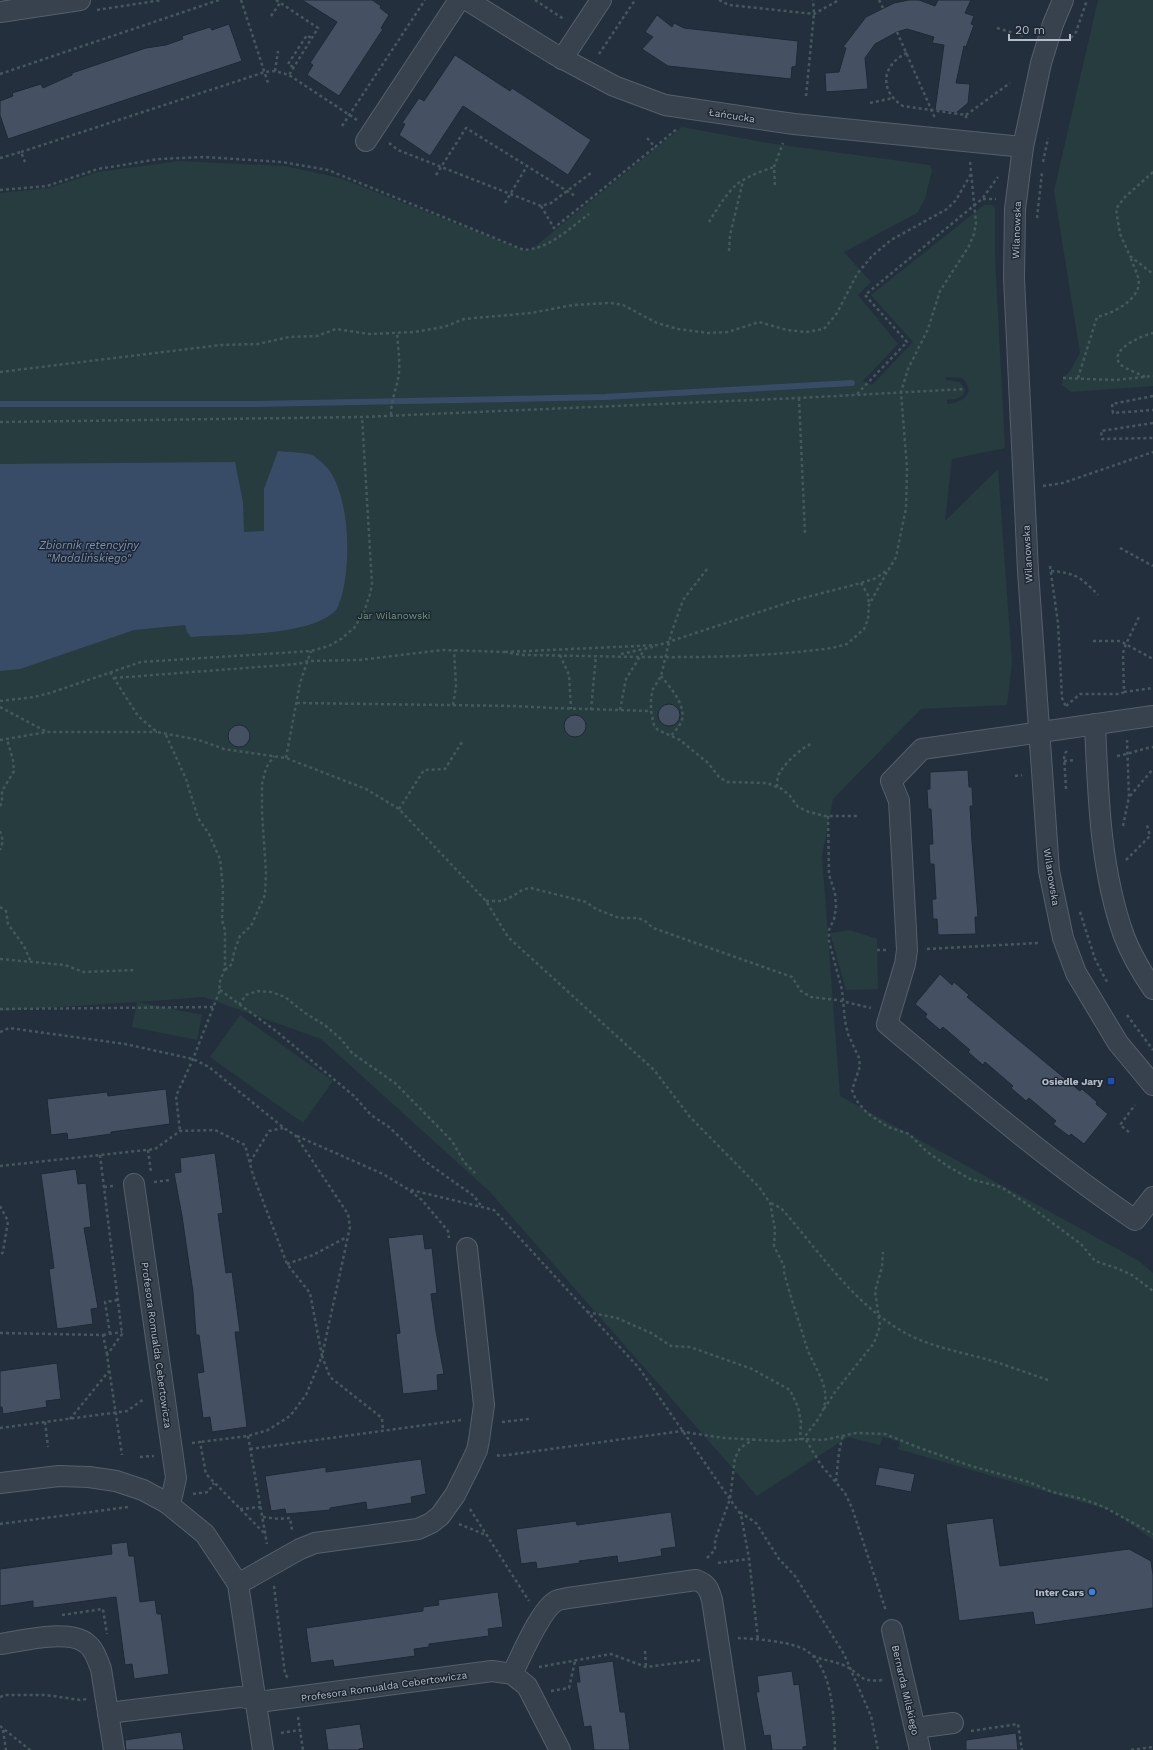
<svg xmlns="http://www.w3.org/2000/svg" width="1153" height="1750" font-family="'Work Sans',sans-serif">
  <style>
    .green { fill: #263c3f; fill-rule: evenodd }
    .water { fill: #394c67 }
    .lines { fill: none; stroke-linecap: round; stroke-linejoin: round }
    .stream { stroke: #394c67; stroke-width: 6 }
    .building { fill: #455162; stroke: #1f2835 }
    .minor-casing { stroke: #565f6c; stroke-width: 22 }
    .path { stroke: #44595c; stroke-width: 2.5; stroke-dasharray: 3 3; stroke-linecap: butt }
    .minor { stroke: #38414e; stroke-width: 20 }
    .transit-dot { fill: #1a4fb4; stroke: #1d2633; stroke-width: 1.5 }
    .shop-dot { fill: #3f7fe0; stroke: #1d2633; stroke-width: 1.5 }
    .labels { text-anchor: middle; stroke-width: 3; stroke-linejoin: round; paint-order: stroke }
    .street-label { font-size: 10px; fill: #b4bcc9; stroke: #1d2633 }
    .park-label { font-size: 10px; fill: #6b9a76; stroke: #1d2633 }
    .poi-label { font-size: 10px; font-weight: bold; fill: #b4bcc9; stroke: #1d2633; text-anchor: end }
    .water-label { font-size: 11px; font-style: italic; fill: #7c92b1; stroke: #1d2633 }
  </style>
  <rect width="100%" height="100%" fill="#242f3e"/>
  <g class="green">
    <path d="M1098 0H1153V386L1071 392 1062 385 1063 378 1070 371 1080 353 1054 191Z"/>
    <path d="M682 127 768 143 930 165 932 171 928 186 925 199 917 213 844 252 871 282 858 295 898 344 863 381 872 385 913 342 871 295 984 205H992L995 208V257L1005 448 952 459 945 521 998 469 1012 663 1007 705 921 709 833 799 822 856 840 1096 1139 1261 1153 1273V1540L1113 1511 898 1449 900 1442 883 1437 880 1445 848 1437 757 1496 490 1192 321 1039 204 997 138 1002 202 1015 197 1040 132 1027 137 1002 0 1011V193L49 188 98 172 179 161 285 166 340 178 528 252ZM945 377 962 378C977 393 963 403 947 404V400C955 399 964 399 965 389L960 382 946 380Z"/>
    <path d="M850 930 877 939 878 989 846 990 830 933Z"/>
    <path d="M240 1015 333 1081 303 1123 210 1057Z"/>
  </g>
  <path class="water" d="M278 451C286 452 308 452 314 456 319 460 328 467 331 473 350 503 351 565 341 598 339 602 338 609 335 611 308 637 228 634 191 637L187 632 185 625 134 630 20 669 0 671V464L235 462 243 502 244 532 264 531V489Z"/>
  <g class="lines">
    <path class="stream" d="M0 404H251L605 397 852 383"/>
  </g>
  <g class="building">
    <path d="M302 0H372L381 6 380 8 389 15 381 28 383 29 339 96 307 75 313 65 310 63 337 22Z"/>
    <path d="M909 0H919L935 6 938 0H971L965 13 974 16 971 24 974 25 966 47 964 46 956 83 970 84 968 103 956 113 935 110 944 45 932 43 934 37 907 29 897 32 875 44 865 58 868 89 826 92 825 73 839 72 846 48 843 47 866 17 894 3Z"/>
    <path d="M657 15 672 27 674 23 684 28 798 41 796 66 792 67 791 79 668 66 642 49 653 37 645 32Z"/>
    <path d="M229 24 242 61 8 139 0 115V101L13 96 12 93 41 84 43 88 72 75V73L146 48 166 45 183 39 182 36 210 27 212 30Z"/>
    <path d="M455 55 510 91 512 88 591 140 568 175 463 106 430 156 399 135 405 124 402 123 419 98 424 101Z"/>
    <circle cx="669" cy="715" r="11"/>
    <circle cx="575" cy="726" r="11"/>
    <circle cx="239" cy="736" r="11"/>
    <path d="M968 770 969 787H972L973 806H970L972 842 978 917H975L976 934 938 935 937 919H933L932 899H936L934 864H930L929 844H933L931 809H928L927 789H930V772Z"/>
    <path d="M940 974 952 985 954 982 969 995 967 997 1010 1033 1080 1091 1082 1089 1097 1102 1096 1104 1108 1114 1084 1144 1071 1134 1069 1136 1053 1124 1056 1121 1029 1098 1026 1101 1011 1088 1013 1086 985 1062 983 1065 968 1052 970 1050 943 1027 940 1030 925 1017 927 1014 915 1004Z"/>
    <path d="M166 1089 170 1124 111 1132V1134L68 1140 67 1133 51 1135 47 1099 107 1092 108 1096Z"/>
    <path d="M215 1153 223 1213 218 1214 226 1273 232 1272 240 1332H235L247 1427 212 1432 210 1417 203 1418 197 1373 204 1372 199 1335H196L193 1292 182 1216 174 1173 181 1172 180 1158Z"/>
    <path d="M76 1169 78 1184 86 1183 91 1227 84 1228 98 1308 91 1309 93 1324 57 1329 49 1269 54 1268 41 1174Z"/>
    <path d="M423 1234 425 1249 432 1248 437 1293 431 1294 436 1331 444 1374 437 1375 438 1390 403 1394 396 1334 400 1333 388 1238Z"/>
    <path d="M57 1363 61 1399 46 1401 47 1407 3 1414 2 1407H0V1371Z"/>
    <path d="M421 1459 426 1494 411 1497 412 1503 367 1510 366 1502 330 1508V1510L286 1514 285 1509 271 1511 265 1476 326 1467V1472Z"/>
    <path d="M879 1467 915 1474 911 1492 875 1485Z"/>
    <path d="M671 1512 676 1547 661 1549 662 1556 618 1563 617 1556 579 1561 580 1563 537 1569 536 1562 521 1564 516 1529 576 1521 577 1525Z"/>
    <path d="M993 1518 1000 1566 1129 1549 1151 1561 1153 1575V1608L1035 1625 1033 1612 959 1621 946 1524Z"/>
    <path d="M127 1542 129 1556H134L140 1602 155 1600 157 1614H161L169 1674 134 1679 132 1664 125 1665 116 1597 33 1608V1601L0 1606V1569L112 1554 111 1544Z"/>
    <path d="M498 1592 503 1627 488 1629 489 1636 429 1644V1647L414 1649 415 1656 334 1667 333 1660 311 1663 306 1628 423 1611V1607L439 1605 438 1600Z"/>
    <path d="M613 1661 620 1712H625L630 1750H594L591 1726 584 1727 576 1682H580L578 1666Z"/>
    <path d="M792 1671 794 1685 799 1684 807 1746 803 1747V1750H772L770 1735 764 1736 756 1692H759L757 1676Z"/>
    <path d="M360 1724 364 1748 359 1749V1750H328L325 1729Z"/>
    <path d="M181 1732 184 1750H126L125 1740Z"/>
    <path d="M1016 1733 1018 1750H966V1740Z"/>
  </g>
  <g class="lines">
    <g class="minor-casing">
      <g id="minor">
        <path d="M467 0 554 54 614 86 665 105 794 124 1023 147"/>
        <path d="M1063 0 1053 24 1041 63 1023 147 1015 209 1014 278 1028 571 1049 871 1063 938 1076 973 1118 1043 1153 1085"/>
        <path d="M0 12 80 0"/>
        <path d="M562 59 601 0"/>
        <path d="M366 141 459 0"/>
        <path d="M1153 716 922 749 891 781 899 801 907 950 905 964 887 1024C968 1092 1048 1161 1135 1220L1153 1197"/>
        <path d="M1095 724C1098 795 1100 869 1124 936 1131 954 1142 973 1153 989"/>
        <path d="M134 1184 176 1478 172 1496 167 1503"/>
        <path d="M0 1483 59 1476 89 1477 116 1481 143 1490 167 1503 205 1534 238 1584 263 1750"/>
        <path d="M238 1584 300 1549 315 1543 418 1529 431 1523 440 1516 455 1495 471 1463 477 1450 479 1440 484 1405 467 1248"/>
        <path d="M892 1630 920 1750"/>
        <path d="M0 1644C21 1641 68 1629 86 1643 94 1648 98 1661 101 1669L114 1750"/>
        <path d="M512 1674C521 1657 540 1610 556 1601 559 1599 564 1599 568 1598L696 1580C707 1584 709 1589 712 1600L735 1750"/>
        <path d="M108 1713 240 1697 266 1701 492 1671 512 1674 527 1686 560 1750"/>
        <path d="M915 1728 953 1723"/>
      </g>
    </g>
    <g class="path">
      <path d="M241 0 268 83"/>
      <path d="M276 0 318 28 289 75"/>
      <path d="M535 0 565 20"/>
      <path d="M719 0 729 5 814 14 839 0"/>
      <path d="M879 0 885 12"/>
      <path d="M97 10 162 0"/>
      <path d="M271 16 280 3"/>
      <path d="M997 28 1024 36"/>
      <path d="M897 32 935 118"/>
      <path d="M1071 38 1076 32 1087 0"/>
      <path d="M907 53C881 65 879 91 903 106L966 115V121"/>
      <path d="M599 54 635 0"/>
      <path d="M293 67 288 64 307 35 312 39"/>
      <path d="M275 71 278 51"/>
      <path d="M0 74 219 0"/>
      <path d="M806 96 814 14 813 0"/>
      <path d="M870 103 893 98"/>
      <path d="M966 115 1010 83"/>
      <path d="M342 126 425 0"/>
      <path d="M647 138 655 147 678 128"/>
      <path d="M389 143 398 150 541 206 551 203 591 173"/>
      <path d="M21 152 265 72 275 71 289 75 357 120"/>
      <path d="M0 158 21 152 25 162"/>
      <path d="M1043 162 1048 138"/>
      <path d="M1153 172 1124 198 1116 209 1120 234 1130 256 1153 274"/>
      <path d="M436 175 466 128 575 196"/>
      <path d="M775 185 774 167 783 143"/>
      <path d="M0 190 47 186 98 169 159 159 204 157 282 162 328 170 524 250C549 249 570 228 589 214"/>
      <path d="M983 199H996"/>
      <path d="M505 203 527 166"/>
      <path d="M541 206 554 228 655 147"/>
      <path d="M1037 218 1042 173"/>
      <path d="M709 222C717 209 726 194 737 184 748 176 762 171 774 167"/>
      <path d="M729 251 730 235 743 181"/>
      <path d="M0 372 221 345 258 344 289 337 317 336 336 329 369 334 415 332 444 327 464 319 531 313 573 305 610 303 623 305 657 323 678 329 708 333 728 332 759 322 787 330 806 332 824 329 837 313 857 274 872 256 891 240 947 209 956 200 971 174"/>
      <path d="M1145 377C1138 373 1125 369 1120 364 1108 349 1144 335 1153 333"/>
      <path d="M1063 378 1115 380 1153 376"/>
      <path d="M1078 378 1097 317C1114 313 1144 298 1138 277 1136 270 1132 263 1130 256"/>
      <path d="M857 394 907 342 865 295 982 199 998 177"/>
      <path d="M1153 396 1112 404 1113 413 1153 410"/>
      <path d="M799 398 805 533"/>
      <path d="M391 415C391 399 397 388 399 373 400 360 398 346 397 333"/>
      <path d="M0 422 362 417 799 398 965 389"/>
      <path d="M1153 423 1101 431 1102 439 1153 438"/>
      <path d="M1043 486 1063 483 1153 452"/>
      <path d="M1120 548 1153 566"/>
      <path d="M1050 566 1058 623 1062 698 1066 707"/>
      <path d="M707 569 683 600 671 634 661 676 653 689 651 698V711L654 725 658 730 680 740 708 763 719 777 727 782 767 783 782 789 790 796 798 807 809 812 825 816H857"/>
      <path d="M1051 571C1075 573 1081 577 1098 595"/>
      <path d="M861 583 868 595 869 605"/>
      <path d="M1093 641H1120L1153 659"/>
      <path d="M505 652 659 645 796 600 861 583 876 578 889 569 896 557 906 508 907 468 901 392 908 369 928 329 940 291 969 246 974 234 976 223 970 161"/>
      <path d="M510 653 521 655C625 656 728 662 832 648L847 644 864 629 868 619 869 605 888 570"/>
      <path d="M621 654 653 647"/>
      <path d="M560 655 569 675 571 709"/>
      <path d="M110 672 138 716 157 732 199 740 224 749 286 758 366 789 399 809 486 901 508 937 654 1070 690 1117 759 1187 770 1203 775 1229 774 1246 784 1266V1272C790 1296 799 1321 806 1345 812 1365 828 1381 825 1403 822 1418 811 1427 803 1439"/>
      <path d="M661 676C670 687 686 705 682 720 680 726 675 731 671 736"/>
      <path d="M114 678 298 664 308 661 359 660 443 650 506 652"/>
      <path d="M1124 692 1153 688"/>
      <path d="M0 701 34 697 50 693 141 662 311 651 329 646 341 639 354 628 364 612 370 594 372 584 362 417"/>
      <path d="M297 703 514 706 552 708 651 711"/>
      <path d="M453 705 456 686 454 650"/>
      <path d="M1066 706 1080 694H1120L1124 692 1123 653 1126 644 1140 615"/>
      <path d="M0 707 47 732"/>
      <path d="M591 710 596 655"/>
      <path d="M620 710 626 679 644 650"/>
      <path d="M166 735 186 779 198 818 209 834 220 859 223 888 222 920 225 930V968L219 984 220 990 193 1059 176 1096 180 1131"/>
      <path d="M0 740 48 732H157"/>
      <path d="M1117 756C1130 754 1140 749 1153 747"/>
      <path d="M286 758 300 683 311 651"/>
      <path d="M1064 761 1076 760"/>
      <path d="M1015 776 1022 775"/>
      <path d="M777 787C777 784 777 780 778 777 780 767 801 748 811 744"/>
      <path d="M1066 789 1064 755 1068 749"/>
      <path d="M1130 796 1153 769"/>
      <path d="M0 806 2 803V791L14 771 13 760 7 739"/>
      <path d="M399 809 424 770 445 769 462 742"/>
      <path d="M828 816 829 875 835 893 836 908 834 919 829 930V941L842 990 845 1021 848 1034 859 1058 860 1066 852 1090 856 1100 867 1113 888 1127 909 1134 926 1151 946 1165 970 1179 1001 1187 1024 1202 1081 1244 1095 1261 1119 1269 1132 1275 1153 1291"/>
      <path d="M1123 826 1129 797 1127 740"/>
      <path d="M0 831 3 841 0 850"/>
      <path d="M1126 860 1150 836 1147 825"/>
      <path d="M486 901H502L511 897 524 889 531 888 586 902 596 909 619 918H638L645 921 653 928 792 977 801 991 811 997 837 1000 871 1008"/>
      <path d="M0 907 6 911 8 924 24 946 31 962"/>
      <path d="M1080 912 1095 959 1107 982"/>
      <path d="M927 949 1038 943"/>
      <path d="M877 950H886"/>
      <path d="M0 959 65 965 83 972 136 970"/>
      <path d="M225 970 232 964 234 952 240 936 251 926 265 895 266 873 262 812V784L266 768 274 756"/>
      <path d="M220 990 276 1031 354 1096 371 1115 389 1127 426 1162 474 1196 482 1207"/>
      <path d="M239 1005 246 995 258 991 271 992 285 997 305 1013 326 1026 341 1039 352 1053 395 1083 452 1141 464 1162 475 1173"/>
      <path d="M0 1009 213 1007"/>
      <path d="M1127 1015 1153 1050"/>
      <path d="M0 1032 9 1028 125 1044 193 1059 209 1067 284 1128 296 1136 348 1214 350 1227 322 1356 330 1377 382 1418 383 1431"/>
      <path d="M1129 1132 1120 1125 1135 1105"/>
      <path d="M297 1136 383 1174 409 1190 422 1200 448 1231 449 1238"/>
      <path d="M148 1150 151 1172"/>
      <path d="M100 1155 122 1334 107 1355 122 1455"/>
      <path d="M250 1162 269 1131 283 1128"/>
      <path d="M0 1166 155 1149 180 1131 215 1130 245 1145 253 1175 287 1264 310 1293 322 1356 306 1395 290 1416 268 1430 248 1436 200 1442"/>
      <path d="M154 1182 170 1180"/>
      <path d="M104 1187 113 1186"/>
      <path d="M411 1190 494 1210 639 1368 741 1515 749 1558 758 1640"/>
      <path d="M771 1203 781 1208C820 1252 855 1307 909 1335 937 1349 967 1353 996 1362 1013 1368 1031 1374 1048 1380"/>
      <path d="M0 1206 8 1221 3 1252 0 1256"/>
      <path d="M287 1264 313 1255 347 1237"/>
      <path d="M587 1312 617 1318 651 1333 671 1346 690 1347 752 1369 790 1390 798 1407 801 1422 800 1440"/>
      <path d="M0 1333 103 1335 107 1354"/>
      <path d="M110 1334 105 1302 118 1300"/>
      <path d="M103 1335 122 1332"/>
      <path d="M824 1409 835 1392 874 1343 880 1326 875 1291 882 1267 883 1252"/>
      <path d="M70 1419 109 1371"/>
      <path d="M45 1422 48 1447"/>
      <path d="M502 1422 529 1419"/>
      <path d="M0 1428 127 1411 144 1399"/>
      <path d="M248 1436 267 1544"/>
      <path d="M806 1440 821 1465 845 1493 852 1508 886 1611"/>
      <path d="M192 1443 200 1442 206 1474 266 1535"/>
      <path d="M250 1449 462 1420"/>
      <path d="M497 1455 500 1456 682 1431 690 1433 724 1438 778 1441 803 1439 823 1440 856 1433 885 1434 917 1447 971 1466 1029 1482 1052 1492 1083 1499 1104 1507 1153 1534"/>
      <path d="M140 1457 154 1456"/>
      <path d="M836 1481 839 1452 843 1434"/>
      <path d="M193 1494 208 1492 214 1483"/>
      <path d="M240 1509 261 1507"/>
      <path d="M470 1509 529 1601"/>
      <path d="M740 1512 756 1523 779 1559 795 1576 844 1654 871 1716 878 1750"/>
      <path d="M263 1517 279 1519 290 1518 292 1530"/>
      <path d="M0 1524 128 1507"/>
      <path d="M459 1524 486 1535"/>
      <path d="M707 1558 715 1550V1540L730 1499 735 1458 740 1448 754 1439"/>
      <path d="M718 1563 748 1559"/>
      <path d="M274 1586 285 1674 288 1678"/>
      <path d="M62 1615 103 1609 107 1634"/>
      <path d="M738 1638C756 1639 783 1641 799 1647 834 1659 834 1720 835 1750"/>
      <path d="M645 1651 646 1667"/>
      <path d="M813 1656C823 1660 833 1661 843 1665 862 1673 857 1683 883 1680"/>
      <path d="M539 1667 611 1654 646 1667 700 1660"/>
      <path d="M551 1691 569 1688 575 1661"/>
      <path d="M0 1697 5 1695H46L80 1700 87 1699"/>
      <path d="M298 1717 303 1750"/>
      <path d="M0 1726 30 1750"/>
      <path d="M3 1730 6 1750"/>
      <path d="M971 1731 1018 1724 1022 1750"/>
      <path d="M281 1733 300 1730"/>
      <path d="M1131 1750 1153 1747"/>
    </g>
    <use href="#minor" class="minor"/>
  </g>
  <rect class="transit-dot" x="1107" y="1077" width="8" height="8" rx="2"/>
  <circle class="shop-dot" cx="1092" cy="1592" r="4"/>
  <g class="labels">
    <g class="street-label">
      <text transform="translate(732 115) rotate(9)" y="4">Łańcucka</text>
      <text transform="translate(1016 230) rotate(-88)" y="4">Wilanowska</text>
      <text transform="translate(1027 554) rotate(-93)" y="4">Wilanowska</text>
      <text transform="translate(1052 877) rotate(81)" y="4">Wilanowska</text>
      <text transform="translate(157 1345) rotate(82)" y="4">Profesora Romualda Cebertowicza</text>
      <text transform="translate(384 1686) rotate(-8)" y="4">Profesora Romualda Cebertowicza</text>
      <text transform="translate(906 1690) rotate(77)" y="4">Bernarda Milskiego</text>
    </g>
    <g class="park-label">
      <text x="394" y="619">Jar Wilanowski</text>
    </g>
    <g class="poi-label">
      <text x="1103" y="1085">Osiedle Jary</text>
      <text x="1084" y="1596">Inter Cars</text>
    </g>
    <g class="water-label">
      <text x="89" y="549">Zbiornik retencyjny<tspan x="89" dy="13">"Madalińskiego"</tspan></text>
    </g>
  </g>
  <path d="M1009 34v6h61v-6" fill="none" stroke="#b4bcc9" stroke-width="2"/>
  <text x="1015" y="34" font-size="12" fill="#b4bcc9" stroke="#1d2633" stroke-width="3" paint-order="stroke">20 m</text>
</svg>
